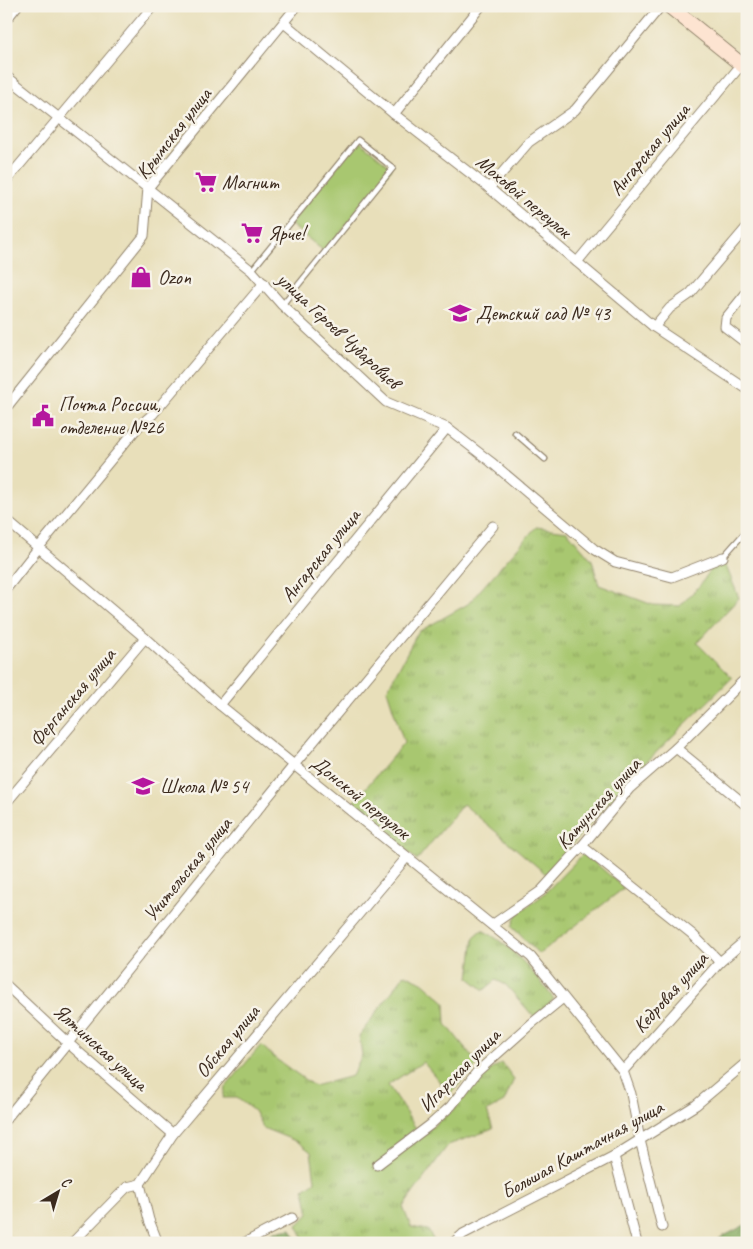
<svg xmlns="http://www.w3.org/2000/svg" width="753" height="1249" font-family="Caveat,sans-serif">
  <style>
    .grass { fill: url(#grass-tufts); stroke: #727846 }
    .forest { fill: url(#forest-crowns); stroke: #606b40 }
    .park { fill: #a8c76f; stroke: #727846 }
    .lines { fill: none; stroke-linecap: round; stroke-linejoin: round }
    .lane-casing { stroke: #92846c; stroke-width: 7 }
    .street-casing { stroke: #92846c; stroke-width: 11 }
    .secondary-casing { stroke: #92846c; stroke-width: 16 }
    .lane { stroke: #fff; stroke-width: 4.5 }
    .street { stroke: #fff; stroke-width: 9 }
    .secondary { stroke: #fde4d1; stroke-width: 14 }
    .labels { text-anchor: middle; stroke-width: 5; stroke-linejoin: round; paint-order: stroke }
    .street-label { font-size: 20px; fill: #3b2a1e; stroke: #f7f3e8 }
    .poi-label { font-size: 20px; fill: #3b2a1e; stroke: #f7f3e8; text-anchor: start }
  </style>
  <defs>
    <pattern id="grass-tufts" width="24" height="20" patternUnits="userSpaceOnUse" patternTransform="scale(1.25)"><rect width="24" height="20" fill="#a8c76f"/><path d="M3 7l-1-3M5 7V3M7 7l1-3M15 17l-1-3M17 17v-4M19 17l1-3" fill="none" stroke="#8aa25b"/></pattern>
    <pattern id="forest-crowns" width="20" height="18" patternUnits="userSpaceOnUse" patternTransform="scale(1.25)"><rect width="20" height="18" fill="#86ac62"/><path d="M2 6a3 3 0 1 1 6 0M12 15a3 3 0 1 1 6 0" fill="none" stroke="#6f8c50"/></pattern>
  </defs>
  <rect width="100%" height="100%" fill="#f7f3e8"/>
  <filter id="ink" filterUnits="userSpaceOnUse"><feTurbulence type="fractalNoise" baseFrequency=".02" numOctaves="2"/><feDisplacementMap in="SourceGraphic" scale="10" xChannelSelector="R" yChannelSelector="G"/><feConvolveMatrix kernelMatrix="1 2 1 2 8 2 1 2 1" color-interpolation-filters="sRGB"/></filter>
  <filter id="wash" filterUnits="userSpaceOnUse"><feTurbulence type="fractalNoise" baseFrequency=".0096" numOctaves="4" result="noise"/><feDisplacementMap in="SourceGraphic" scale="20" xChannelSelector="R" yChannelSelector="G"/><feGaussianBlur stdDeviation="1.12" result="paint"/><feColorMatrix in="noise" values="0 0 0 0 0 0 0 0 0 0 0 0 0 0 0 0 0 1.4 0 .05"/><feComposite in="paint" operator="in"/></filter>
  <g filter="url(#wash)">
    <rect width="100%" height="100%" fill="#e8dfba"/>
    <g class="grass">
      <path d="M536 527 567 531 592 560 599 585 653 605 680 606 701 584 715 563 726 566 739 598 697 643 732 678 627 781 546 874 463 804 417 860 351 805 404 743 387 690 418 632 468 604Z"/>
      <path d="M584 853 624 888 539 954 512 927 516 915 543 895Z"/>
      <path d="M482 930C512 945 534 973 554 999L534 1017 506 985 496 980 484 990 469 978 474 937Z"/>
      <path d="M405 974 422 982 445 1002 446 1024 474 1059 477 1065 450 1094 423 1062 388 1085 417 1130 422 1135 457 1107 482 1075 502 1063 514 1079 504 1102 487 1111 493 1129 448 1145 403 1207 411 1227 428 1230 435 1243H370L366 1239 356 1243H310L304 1239 297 1225 309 1214 304 1189 315 1181 311 1152 298 1142 263 1128 254 1111 237 1098H223L225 1088 261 1045 276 1059 314 1086 352 1076 362 1055 359 1036Z"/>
    </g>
    <g class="forest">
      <path d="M747 1224V1243H717L720 1238Z"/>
      <path d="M291 1229 298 1243H260L274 1232Z"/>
    </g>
    <path class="park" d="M358 140 392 168 325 252 290 224Z"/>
  </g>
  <g filter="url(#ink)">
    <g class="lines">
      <g class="lane-casing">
        <g id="lane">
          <path d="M252 270 358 140 393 168 282 305"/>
          <path d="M515 433 545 459"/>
          <path d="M723 557 747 530"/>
        </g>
      </g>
      <g class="street-casing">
        <g id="street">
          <path d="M6 20 17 6"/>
          <path d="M284 23 394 114 489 188 654 327 747 389"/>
          <path d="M6 76 252 271 282 305 386 402 447 428 491 462 594 549 615 562 672 577 723 557"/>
          <path d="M394 114 481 6"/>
          <path d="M6 181 153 6"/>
          <path d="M489 188 529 142 575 110 661 6"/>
          <path d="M577 262 747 58"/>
          <path d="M747 292 726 318 725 327 747 344"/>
          <path d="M654 327 670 308 690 294 747 227"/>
          <path d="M6 408 144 236 148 188 297 6"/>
          <path d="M6 520 145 638 220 705 531 957 623 1071 631 1094 640 1140 662 1227"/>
          <path d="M6 589 47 537 138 427 153 414 264 283"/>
          <path d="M220 705 447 428"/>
          <path d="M676 748 747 806"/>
          <path d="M6 803 145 638"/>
          <path d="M582 846 692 934 720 962"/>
          <path d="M492 925 541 891 582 846 630 788 676 748 742 682 747 679"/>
          <path d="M6 985 68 1043 173 1134"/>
          <path d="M623 1071 720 962 747 939"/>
          <path d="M6 1119 294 765 493 526"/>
          <path d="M614 1156 637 1243"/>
          <path d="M377 1165 430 1125 451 1106 477 1072 531 1024 563 998"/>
          <path d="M140 1184 149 1220 158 1243"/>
          <path d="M72 1243 127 1187 140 1184 173 1134 407 857"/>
          <path d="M244 1243 292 1218"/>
          <path d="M453 1243 463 1234 614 1156 696 1105 747 1062"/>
        </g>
      </g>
      <g class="secondary-casing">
        <path id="secondary" d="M669 6 747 69"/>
      </g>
      <use href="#lane" class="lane"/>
      <use href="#street" class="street"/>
      <use href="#secondary" class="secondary"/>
    </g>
  </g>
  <defs>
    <g id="supermarket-bare" transform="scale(1.725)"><path d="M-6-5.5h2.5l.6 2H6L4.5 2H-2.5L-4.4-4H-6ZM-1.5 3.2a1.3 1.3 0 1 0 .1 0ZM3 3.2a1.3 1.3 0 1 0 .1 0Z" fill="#b5179e" stroke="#f7f3e8" stroke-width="2.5" paint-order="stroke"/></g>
    <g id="shop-bare" transform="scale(1.725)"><path d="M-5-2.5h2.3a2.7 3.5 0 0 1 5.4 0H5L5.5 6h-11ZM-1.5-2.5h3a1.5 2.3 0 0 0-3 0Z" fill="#b5179e" stroke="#f7f3e8" stroke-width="2.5" paint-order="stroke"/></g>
    <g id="school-bare" transform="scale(1.725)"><path d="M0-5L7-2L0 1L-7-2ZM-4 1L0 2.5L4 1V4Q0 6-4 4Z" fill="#b5179e" stroke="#f7f3e8" stroke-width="2.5" paint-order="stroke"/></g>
    <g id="civic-bare" transform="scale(1.725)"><path d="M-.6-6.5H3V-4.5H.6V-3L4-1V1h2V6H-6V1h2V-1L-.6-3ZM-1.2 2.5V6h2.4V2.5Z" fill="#b5179e" stroke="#f7f3e8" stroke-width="2.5" paint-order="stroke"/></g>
  </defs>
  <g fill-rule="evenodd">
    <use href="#supermarket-bare" x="206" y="182"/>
    <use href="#supermarket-bare" x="252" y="233"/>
    <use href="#shop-bare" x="141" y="277"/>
    <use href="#school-bare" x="460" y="313"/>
    <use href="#civic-bare" x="43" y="416"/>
    <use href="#school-bare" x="143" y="786"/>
  </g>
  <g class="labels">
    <g class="street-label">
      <text transform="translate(173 133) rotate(-52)" y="7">Крымская улица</text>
      <text transform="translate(649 149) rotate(-50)" y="7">Ангарская улица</text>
      <text transform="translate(524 196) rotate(40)" y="7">Моховой переулок</text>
      <text transform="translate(339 330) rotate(43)" y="7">улица Героев Чубаровцев</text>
      <text transform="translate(320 555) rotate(-51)" y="7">Ангарская улица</text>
      <text transform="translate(72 697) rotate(-50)" y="7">Ферганская улица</text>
      <text transform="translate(361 797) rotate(39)" y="7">Донской переулок</text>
      <text transform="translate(598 803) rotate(-48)" y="7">Катунская улица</text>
      <text transform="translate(187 869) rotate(-51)" y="7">Учительская улица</text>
      <text transform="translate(670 992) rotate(-48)" y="7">Кедровая улица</text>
      <text transform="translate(227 1041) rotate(-50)" y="7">Обская улица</text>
      <text transform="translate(101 1047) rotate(42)" y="7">Ялтинская улица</text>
      <text transform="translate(459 1070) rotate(-46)" y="7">Игарская улица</text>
      <text transform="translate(582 1149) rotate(-29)" y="7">Большая Каштачная улица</text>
    </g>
    <g class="poi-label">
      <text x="222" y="189">Магнит</text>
      <text x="268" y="240">Ярче!</text>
      <text x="158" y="284">Ozon</text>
      <text x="476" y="320">Детский сад № 43</text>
      <text x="59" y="411">Почта России,<tspan x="59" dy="23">отделение №26</tspan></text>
      <text x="160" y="793">Школа № 54</text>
    </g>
  </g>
  <rect width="753" height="1249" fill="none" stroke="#f7f3e8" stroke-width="25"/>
  <g transform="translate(58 1192) rotate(38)" stroke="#f7f3e8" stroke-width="4" paint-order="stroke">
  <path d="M0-4L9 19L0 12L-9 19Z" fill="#3b2a1e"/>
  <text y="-8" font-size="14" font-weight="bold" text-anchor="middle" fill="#3b2a1e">С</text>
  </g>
</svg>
